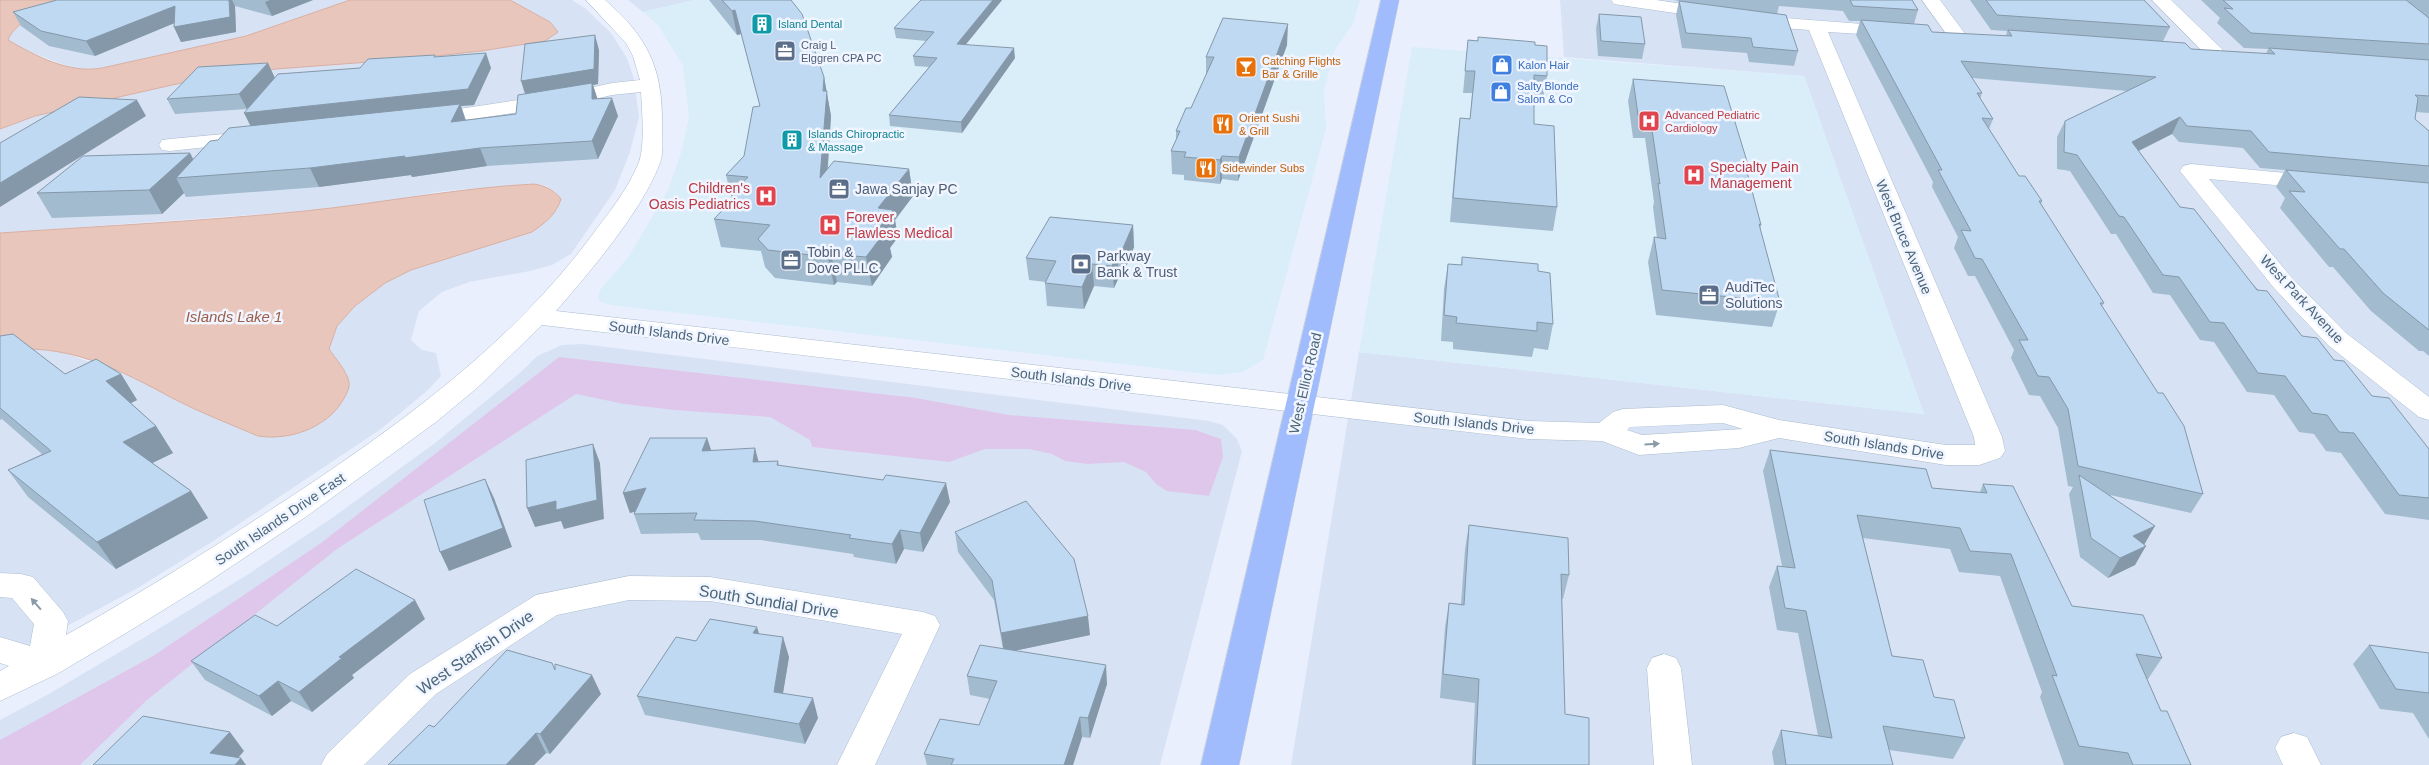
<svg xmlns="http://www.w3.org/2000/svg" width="2429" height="765" font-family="Arial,sans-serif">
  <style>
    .residential { fill: #d7e3f5 }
    .commercial { fill: #daeefa }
    .green { fill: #dfc7ec }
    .water { fill: #e8c6bc; stroke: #daafa2 }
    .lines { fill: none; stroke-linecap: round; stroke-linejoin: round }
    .minor-casing { stroke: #abbcce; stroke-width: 1 }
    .major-casing { stroke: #c5ced4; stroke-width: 1 }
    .minor { fill: #fff; fill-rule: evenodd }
    .major { fill: #a1bcfc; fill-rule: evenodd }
    .wall { fill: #a3bbcf }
    .shaded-wall { fill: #8598a9 }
    .building { fill: #bed9f1; stroke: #8598a9 }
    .oneway { fill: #8a9ba8 }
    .labels { text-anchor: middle; stroke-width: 5; stroke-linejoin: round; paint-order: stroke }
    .far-culture-label { font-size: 11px; fill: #0d838f; stroke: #f0f5ff; text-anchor: start }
    .far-service-label { font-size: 11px; fill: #4e5e75; stroke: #f0f5ff; text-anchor: start }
    .far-food-label { font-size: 11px; fill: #c56008; stroke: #f0f5ff; text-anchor: start }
    .far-shop-label { font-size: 11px; fill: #366cbe; stroke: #f0f5ff; text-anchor: start }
    .far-health-label { font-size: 11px; fill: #be3a42; stroke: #f0f5ff; text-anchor: start }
    .health-label { font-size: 14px; fill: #be3a42; stroke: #f0f5ff; text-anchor: start }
    .service-label { font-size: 14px; fill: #4e5e75; stroke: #f0f5ff; text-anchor: start }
    .street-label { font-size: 14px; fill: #4b6579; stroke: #f0f5ff }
    .water-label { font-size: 15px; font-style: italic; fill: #9b5e4a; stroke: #f0f5ff }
    .near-street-label { font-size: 16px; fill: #4b6579; stroke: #f0f5ff }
  </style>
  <rect width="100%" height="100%" fill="#e9effd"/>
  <g class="residential">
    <path d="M71 0H350L246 36 89 71 74 69 26 50 8 40 12 31 22 23Z"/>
    <path d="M510 0H572L586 9 611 33 627 58 634 79 639 117 630 152 615 190 571 254 552 265 530 271 469 282 442 292 419 311 411 340 422 350 436 353 441 376 428 390 381 429 215 540 136 589 0 662V351L40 348 59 351 143 381 175 399 307 430 322 423 347 374 329 349 337 326 355 306 385 283 411 270 532 232 548 220 558 208 556 192 546 186 534 184 443 191 381 202 305 211 0 233V129L35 116 181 83 228 76 276 69 409 59 481 51 550 22Z"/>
    <path d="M628 0H694L643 12Z"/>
    <path d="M1560 0H2429V765H1291L1359 352 1924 414 1804 76 1564 57Z"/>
    <path d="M582 344 1209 421 1223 425 1237 439 1242 451 1160 765H0V720L47 695 145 637 247 575 332 518 435 443 521 372 537 356 562 345Z"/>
  </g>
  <g class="commercial">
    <path d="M694 0H1360L1353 24 1335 50 1324 90 1326 129 1263 360 1243 372 1216 375 611 305 601 302 598 298 600 290 629 256 668 190 682 150 689 116 683 66 658 25 643 12Z"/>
    <path d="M1412 47 1804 76 1924 414 1359 352Z"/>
  </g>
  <path class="green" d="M559 357 916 398 1009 415 1195 430 1221 439 1223 457 1209 496 1167 491 1156 484 1146 472 1124 462 1087 464 1065 461 1052 454 1029 449H985L949 462 812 447 810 440 770 417 674 410 624 404 576 394 337 549 147 700 80 765H0V740L153 656 321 543Z"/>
  <g class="water">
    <path d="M0 0H71C51 9 16 19 8 40 36 56 69 74 102 68L246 36 350 0H510L550 22 558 32 545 41 481 51 409 59 276 69 181 83 35 116 0 129Z"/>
    <path d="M534 184C546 186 554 190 561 199 556 215 545 223 532 232L411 270 385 283 355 306 337 326 329 349C335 358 347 371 349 382 350 388 346 395 343 400 327 428 289 441 258 436 230 424 201 413 174 399 119 369 64 341 0 351V233C102 226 204 221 305 211 382 203 457 188 534 184Z"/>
  </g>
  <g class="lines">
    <g class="minor-casing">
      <g id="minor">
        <path d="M586 0H605C648 37 663 69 662 125 662 137 664 151 660 163 642 211 590 272 556 311L1529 421 1599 423 1613 412 1623 409 1723 405 1779 420 1946 445H1975L1974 437 1809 30 1770 27 1620 5 1614 4 1611 0H1656L1770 17 1902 27 1905 31 1902 35 1896 36 1828 32 2002 437 2005 451 2000 458 1979 465H1946L1779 438 1739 448 1639 455 1602 441 1529 439 542 325 477 388 436 422 307 516 199 588 126 633 57 674 0 701V671L9 666 0 663V637L30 646 34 624 12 598 0 597V573L21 574 33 577 63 612 68 621 66 635C145 591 222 542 298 492 406 420 511 343 590 238 607 215 628 190 639 162 645 145 642 111 641 92L612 95 574 104 426 126 419 124 416 120 419 116 426 114 571 92 612 83 640 80 633 56 626 43ZM1723 423 1743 429 1642 435 1627 430 1630 427Z"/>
        <path d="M1922 0H1940L1966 35 1964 39H1950Z"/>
        <path d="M2152 0H2171L2222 49 2224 53 2222 57H2208Z"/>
        <path d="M246 132 253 134 257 138 253 142 170 151 162 150 159 145 162 140 170 139Z"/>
        <path d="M2191 164 2327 177 2330 182 2327 187 2319 189 2209 179 2292 278 2346 333 2429 397V420L2419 417 2328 345 2274 288 2180 171 2183 166Z"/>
        <path d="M629 576 710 577 923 612 935 616 940 625 875 765H837L902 634 710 601 629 600 557 615 436 694 364 765H321L327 754 410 674 536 595Z"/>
        <path d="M1664 654 1676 658 1681 668 1692 765H1654L1647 668 1652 658Z"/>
        <path d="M2294 733 2307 737 2321 765H2283L2275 748 2281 737Z"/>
      </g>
    </g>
    <g class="major-casing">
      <path id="major" d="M1381 0H1399L1239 765H1201Z"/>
    </g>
    <use href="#minor" class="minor"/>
    <use href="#major" class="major"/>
  </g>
  <g class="wall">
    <path d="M57 0H313L272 16 235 6 236 32 181 42 174 27V23L95 56 49 46 21 26 13 12Z"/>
    <path d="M709 0H791L824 77 831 116 828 168 909 169 913 196 895 220 898 237 890 248 892 257 872 286 837 282 834 285 775 278 765 267 761 251 721 247 714 219 732 200 726 175 744 156 760 106 741 34 737 35Z"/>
    <path d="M1002 0 966 44 1015 58 962 133 890 126 889 115 929 67 915 66 913 56 926 41 896 38 894 28Z"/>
    <path d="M1673 0H1912L1918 10 1914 24 1932 32 2006 36 2007 31 1991 30 1970 0H2144L2170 27 2163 41 2191 49 2266 54 2268 49 2244 48 2217 23 2220 18 2201 0H2429V18L2419 11 2429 18V113L2416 112 2415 119 2429 131V356L2423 351H2419L2371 311 2333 267H2329L2280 208 2285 198 2276 187 2285 170 2260 168 2243 148 2179 142 2172 134 2139 151 2180 207 2302 336 2334 360 2372 396 2429 449V520L2385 514 2341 453 2326 451 2314 434 2299 432 2274 395 2247 392 2214 342 2200 340 2170 295 2153 293 2116 234H2111L2070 171 2057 169V137L2065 121 2127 91 1972 78 1982 93 1980 99 1993 119 1989 129 2019 176 2042 201 2041 204 2104 303 2102 306 2203 494 2191 513 2110 495 2144 544 2135 565 2108 578 2080 557 2069 494 2073 487 2068 486 2058 428 2040 396 2029 395 2011 358 2014 350 1975 276H1968L1954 248 1958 237 1932 187 1933 182 1856 35 1860 21H1849L1843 11 1779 6 1777 14 1798 51 1794 66 1749 62 1747 53 1682 48 1676 15 1679 1Z"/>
    <path d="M1599 14 1645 44 1642 59 1598 56 1596 28Z"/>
    <path d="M1468 40 1535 45 1547 76 1543 99 1534 98V124L1557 207 1553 231 1450 222 1457 141 1460 118 1470 119 1472 93H1463Z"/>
    <path d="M1287 45 1238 181 1222 179 1220 184 1184 180V175L1172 174 1171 151 1176 140V131L1191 108 1206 75V57Z"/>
    <path d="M599 50 598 84 593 85 597 99 618 116 598 159 487 166 412 177 411 175 319 187 186 197 184 193 162 214 52 218 37 193 190 153 193 159 218 140 251 126 266 88 247 109 175 114 167 99 275 78 360 68 436 57 491 68 474 105 461 106 466 120 516 114 525 94Z"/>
    <path d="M1633 79 1749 168 1747 174 1761 225 1760 229 1780 302 1772 327 1656 315 1648 262 1654 237 1657 238 1653 207 1654 202 1645 138H1633L1628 101Z"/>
    <path d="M1133 225 1134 247 1122 277H1119L1114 288 1094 286 1084 309 1047 306 1045 283 1046 282 1029 280 1026 258Z"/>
    <path d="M1462 257 1538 271 1553 324 1548 350 1534 348 1532 357 1453 349V342L1441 341 1444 289 1448 264 1461 265Z"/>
    <path d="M0 336 65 374H121L137 400 131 403 156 426 173 453 152 463 191 491 208 518 116 569 28 497 8 470 42 454 2 419 0 420Z"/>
    <path d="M707 438 711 450 759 461H778L779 466 950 502 923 552 904 549 896 564 854 557 853 554 761 540H701L698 533 641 534 634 514 635 511 630 513 623 493Z"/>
    <path d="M1770 450 1932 488 1980 492 1983 484 2072 606 2162 658 2148 679H2147L2161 711 2191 765H2064L2040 697 2042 692 2000 576 1959 572 1950 549 1863 538 1892 656 1934 697 1965 738 1953 759 1889 750 1893 765H1774L1772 752 1781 730 1818 736 1798 633 1777 630 1769 587 1777 566H1782L1763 471Z"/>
    <path d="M1469 525 1569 575 1563 599H1562L1565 714 1589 765H1472L1475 703 1440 698 1445 627 1449 603 1461 604 1465 549Z"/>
    <path d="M955 532 1090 635 1014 651 1107 684 1090 738 1082 737 1073 765H927L924 754 979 725 990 699 970 695 967 676 1003 649 994 600 958 552Z"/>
    <path d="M425 619 352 675 354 678 312 712 291 701 272 716 205 680 191 661 277 626Z"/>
    <path d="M759 633 789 657 783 693 818 718 805 744 645 715 637 696 696 641Z"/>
    <path d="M2369 645 2429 653V739L2413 713 2380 709 2353 664Z"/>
    <path d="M555 668 601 694 550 754 546 753 534 765H388L434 727Z"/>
  </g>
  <g class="shaded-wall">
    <path d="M229 0H232L235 6 236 32 181 42 174 27Z"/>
    <path d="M270 0H313L272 16 265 2Z"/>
    <path d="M993 0H1002L958 54 957 44Z"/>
    <path d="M175 6 182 20 95 56 86 41Z"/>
    <path d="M735 10 741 34 737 35 732 11Z"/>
    <path d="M1288 24 1287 45 1238 181 1239 157Z"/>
    <path d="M595 35 599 50 598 84 593 85 598 100 526 97 521 81Z"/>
    <path d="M1014 48 1015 58 962 133 961 122Z"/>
    <path d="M486 53 491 68 474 105 461 106 466 122 252 129 244 113Z"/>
    <path d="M268 63 275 78 247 109 239 94Z"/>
    <path d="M824 77 831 116 825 205 820 178Z"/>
    <path d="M612 98 618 116 598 159 592 141Z"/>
    <path d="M137 100 146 116 0 207V183Z"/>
    <path d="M2180 117 2172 134 2124 158 2132 142Z"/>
    <path d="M480 148 487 166 412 177 411 175 319 187 310 168 405 156Z"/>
    <path d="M190 153 202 176 176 178 184 193 162 214 149 190Z"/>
    <path d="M1222 156V179L1220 184V160Z"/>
    <path d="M909 169 913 196 895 220 898 237 890 248 892 257 872 286 866 257 879 228 878 208Z"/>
    <path d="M1133 225 1134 247 1122 277 1120 255Z"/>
    <path d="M831 254 837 282 834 285 828 257Z"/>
    <path d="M1117 254 1119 277 1114 288 1112 266Z"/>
    <path d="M1092 264 1094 286 1084 309 1082 287Z"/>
    <path d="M121 374 137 400 123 407 106 381Z"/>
    <path d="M156 426 173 453 140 469 123 442Z"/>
    <path d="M707 438 713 456 702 451Z"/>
    <path d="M593 444 600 463 604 519 564 529 561 521 535 527 527 508 556 501Z"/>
    <path d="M755 448 760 467 753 462Z"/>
    <path d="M485 479 494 498 512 547 449 571 440 552Z"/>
    <path d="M946 483 950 502 923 552 920 533Z"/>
    <path d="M646 488 653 507 630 513 623 493Z"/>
    <path d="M191 491 208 518 116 569 97 542Z"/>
    <path d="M2155 526 2144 545 2133 536Z"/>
    <path d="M900 530 904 549 896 564 892 544Z"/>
    <path d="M2146 546 2135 565 2108 578 2120 558Z"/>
    <path d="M415 600 425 619 352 675 354 678 312 712 299 692 339 657Z"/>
    <path d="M1088 616 1090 635 1004 653 1001 633Z"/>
    <path d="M757 627 763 646 753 633Z"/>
    <path d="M783 637 789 657 780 711 774 692Z"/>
    <path d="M1106 665 1107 684 1090 738 1088 718Z"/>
    <path d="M592 675 601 694 550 754 540 734Z"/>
    <path d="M278 681 291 701 272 716 259 696Z"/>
    <path d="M813 698 818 718 805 744 799 724Z"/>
    <path d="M1080 717 1082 737 1073 765H1064Z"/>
    <path d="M230 732 244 751 232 765 210 753Z"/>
    <path d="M536 733 546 753 534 765H506Z"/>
    <path d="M241 758 246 765H235Z"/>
  </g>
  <g class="building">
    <path d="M57 0H229L230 17 174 27 175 6 86 41 41 31 13 12Z"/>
    <path d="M722 0H791L802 14 824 77 823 91H827L820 178 834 161 909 169 878 208 893 210 879 228 887 229 866 257 831 254 828 257 768 250 758 239 770 225 714 219 736 196 731 195 748 177 726 175 744 156 753 107 760 106 735 10 732 11Z"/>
    <path d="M921 0H993L957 44 1014 48 961 122 889 115 937 58 913 56 934 32 894 28Z"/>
    <path d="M1850 0H1912L1918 10 1853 6Z"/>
    <path d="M1986 0H2144L2170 27 1997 15Z"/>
    <path d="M2223 0H2406L2429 18V44L2251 33 2224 8 2233 9Z"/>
    <path d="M1679 1 1786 15 1798 51 1753 47 1751 38 1686 33Z"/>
    <path d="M1599 14 1641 17 1645 44 1601 41Z"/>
    <path d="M1223 18 1288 24 1239 157 1222 156 1220 160 1184 157 1186 152 1171 151 1180 131H1176L1186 108H1191L1214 57H1206Z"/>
    <path d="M1861 20 1928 25 1932 32 2012 36 2008 30 2185 43 2191 49 2275 54 2269 48 2429 60V96L2415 95 2418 98 2415 119 2429 131V166L2269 152 2251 131 2187 126 2180 117 2132 142 2180 207 2194 209 2257 290 2267 291 2302 336 2317 338 2334 360 2344 361 2372 396 2389 398 2429 449V498L2399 495 2354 433 2339 432 2327 415 2312 413 2285 376 2258 373 2224 323 2210 322 2179 277 2163 275 2124 217 2119 216 2077 155 2064 152 2065 121 2156 77 1961 61 1982 93H1977L1993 119 1982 118 2019 176H2025L2042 201H2039L2104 303H2100L2158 393H2163L2184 426 2203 494 2078 466 2068 409 2049 377 2038 376 2019 340H2028L1982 259 1975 258 1961 230 1971 231 1938 170H1942Z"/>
    <path d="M595 35 594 69 521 81 525 44Z"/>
    <path d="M1478 37 1535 42V45L1547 46V76L1534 75V124L1554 126 1557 207 1453 198 1460 118 1470 119 1475 71H1465L1468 40 1478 41Z"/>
    <path d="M486 53 468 89 244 113 278 74 360 68 368 59 435 55 434 57Z"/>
    <path d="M268 63 239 94 167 99 198 67Z"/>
    <path d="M1633 79 1724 86 1749 168H1746L1761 225 1759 224 1780 302 1662 290 1654 237 1666 239 1658 183 1660 184 1650 116 1638 115Z"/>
    <path d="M592 83V99L612 98 592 141 480 148 404 158 405 156 310 168 176 178 210 141 218 140 229 128 460 104 451 122 516 114 518 95Z"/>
    <path d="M79 97 137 100 0 183V143Z"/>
    <path d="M190 153 149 190 37 193 83 156Z"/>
    <path d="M2286 170 2429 183V330L2383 293 2344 249H2340L2289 191 2305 192Z"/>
    <path d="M1050 217 1133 225 1120 255 1117 254 1112 266 1092 264 1082 287 1045 283 1056 261 1026 258Z"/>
    <path d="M1462 257 1538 264V271L1550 273 1553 324 1537 322V331L1456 323 1457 317 1444 315 1448 264 1462 265Z"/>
    <path d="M13 334 65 374 96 359 121 374 106 381 156 426 123 442 191 491 97 542 8 470 51 451 0 408V336Z"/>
    <path d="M650 438H707L702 451 755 448 753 462 778 461 777 465 883 480 886 475 946 483 920 533 900 530 892 544 849 538 851 535 755 521 694 520 697 513 634 514 646 488 623 493Z"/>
    <path d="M593 444 597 500 556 510V501L527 508 526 460Z"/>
    <path d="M1770 450 1926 469 1932 488 1987 493 1983 484 2013 486 2072 606 2143 615 2162 658 2136 654 2161 711H2167L2191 765H2133L2128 753 2079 746 2052 675 2057 676 2011 554 1970 551 1960 528 1857 515 1892 656 1923 660 1934 697 1954 700 1965 738 1883 726 1893 765H1786L1781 730 1832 738 1806 611 1785 608 1777 566 1795 568Z"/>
    <path d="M2079 475 2155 526 2133 536 2146 546 2120 558 2091 538Z"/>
    <path d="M485 479 503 528 440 552 424 500Z"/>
    <path d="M1026 501 1074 559 1088 616 1001 633 992 580 955 532Z"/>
    <path d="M1469 525 1568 538 1569 575 1561 574 1565 714 1589 718V765H1475L1479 679 1443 674 1449 603 1464 605Z"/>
    <path d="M356 569 415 600 339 657 342 658 299 692 278 681 259 696 191 661 255 615 277 626Z"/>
    <path d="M710 619 757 627 753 633 783 637 774 692 813 698 799 724 637 696 676 637 696 641Z"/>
    <path d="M980 645 1106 665 1088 718 1080 717 1064 765H951L954 759 924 754 940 719 979 725 997 681 967 676Z"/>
    <path d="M2369 645 2429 653V693L2396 689Z"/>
    <path d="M507 650 552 663 555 670V664L592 675 540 734 536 733 506 765H388L429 725 434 727Z"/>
    <path d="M143 716 230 732 210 753 241 758 235 765H93Z"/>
  </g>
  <defs><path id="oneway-solid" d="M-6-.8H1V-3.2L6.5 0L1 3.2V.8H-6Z" transform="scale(1.25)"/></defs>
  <g class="oneway">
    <use href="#oneway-solid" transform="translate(1652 444) rotate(-4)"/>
    <use href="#oneway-solid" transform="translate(36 604) rotate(-131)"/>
  </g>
  <defs>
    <g id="building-square" transform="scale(1.125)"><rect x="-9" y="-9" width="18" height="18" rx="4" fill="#0f9aa8" stroke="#f0f5ff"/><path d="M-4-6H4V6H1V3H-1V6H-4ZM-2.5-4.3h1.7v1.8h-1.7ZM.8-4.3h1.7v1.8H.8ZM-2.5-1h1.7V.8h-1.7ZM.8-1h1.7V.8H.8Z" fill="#fff"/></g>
    <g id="office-square" transform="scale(1.125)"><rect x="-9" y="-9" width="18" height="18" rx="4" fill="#5c6f8a" stroke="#f0f5ff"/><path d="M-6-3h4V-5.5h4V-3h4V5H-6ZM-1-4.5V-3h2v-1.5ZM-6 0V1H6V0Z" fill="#fff"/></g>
    <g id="shop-square" transform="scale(1.125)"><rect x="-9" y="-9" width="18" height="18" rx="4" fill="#3f7fe0" stroke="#f0f5ff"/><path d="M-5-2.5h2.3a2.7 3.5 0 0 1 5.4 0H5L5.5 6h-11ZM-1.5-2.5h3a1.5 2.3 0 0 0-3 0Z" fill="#fff"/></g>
    <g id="bar-square" transform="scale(1.125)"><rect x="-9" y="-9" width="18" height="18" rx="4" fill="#e8710a" stroke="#f0f5ff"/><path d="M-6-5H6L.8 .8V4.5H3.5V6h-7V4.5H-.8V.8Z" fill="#fff"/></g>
    <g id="hospital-square" transform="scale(1.125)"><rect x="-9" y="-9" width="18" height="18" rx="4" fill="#e0444e" stroke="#f0f5ff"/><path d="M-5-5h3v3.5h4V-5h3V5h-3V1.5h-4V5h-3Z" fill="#fff"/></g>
    <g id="restaurant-square" transform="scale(1.125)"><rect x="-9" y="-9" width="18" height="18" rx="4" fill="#e8710a" stroke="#f0f5ff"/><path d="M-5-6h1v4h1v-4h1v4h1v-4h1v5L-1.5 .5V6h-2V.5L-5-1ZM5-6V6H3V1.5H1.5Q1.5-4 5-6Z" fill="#fff"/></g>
    <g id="bank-square" transform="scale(1.125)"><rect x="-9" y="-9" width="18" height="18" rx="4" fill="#5c6f8a" stroke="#f0f5ff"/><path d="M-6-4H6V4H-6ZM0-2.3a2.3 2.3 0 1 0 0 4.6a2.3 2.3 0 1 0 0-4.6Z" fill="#fff"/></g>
  </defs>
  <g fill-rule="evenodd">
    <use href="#building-square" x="762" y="24"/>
    <use href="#office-square" x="785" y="51"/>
    <use href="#shop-square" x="1502" y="65"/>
    <use href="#bar-square" x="1246" y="67"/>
    <use href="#shop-square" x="1501" y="92"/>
    <use href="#hospital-square" x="1649" y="121"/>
    <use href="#restaurant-square" x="1223" y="124"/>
    <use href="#building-square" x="792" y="140"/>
    <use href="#restaurant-square" x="1206" y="168"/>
    <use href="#hospital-square" x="1694" y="175"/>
    <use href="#office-square" x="839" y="189"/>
    <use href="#hospital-square" x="766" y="196"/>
    <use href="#hospital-square" x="830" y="225"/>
    <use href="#office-square" x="791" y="260"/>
    <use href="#bank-square" x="1081" y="264"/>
    <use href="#office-square" x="1709" y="295"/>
  </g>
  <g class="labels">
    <g class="far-culture-label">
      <text x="778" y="28">Island Dental</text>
      <text x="808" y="138">Islands Chiropractic<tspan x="808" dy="13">&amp; Massage</tspan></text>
    </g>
    <g class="far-service-label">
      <text x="801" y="49">Craig L<tspan x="801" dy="13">Elggren CPA PC</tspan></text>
    </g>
    <g class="far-food-label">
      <text x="1262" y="65">Catching Flights<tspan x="1262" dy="13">Bar &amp; Grille</tspan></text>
      <text x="1239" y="122">Orient Sushi<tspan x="1239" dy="13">&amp; Grill</tspan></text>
      <text x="1222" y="172">Sidewinder Subs</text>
    </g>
    <g class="far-shop-label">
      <text x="1518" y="69">Kalon Hair</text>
      <text x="1517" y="90">Salty Blonde<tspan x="1517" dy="13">Salon &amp; Co</tspan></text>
    </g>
    <g class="far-health-label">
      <text x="1665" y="119">Advanced Pediatric<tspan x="1665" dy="13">Cardiology</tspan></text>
    </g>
    <g class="health-label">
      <text x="1710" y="172">Specialty Pain<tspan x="1710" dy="16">Management</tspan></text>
      <text x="750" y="193" text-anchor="end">Children's<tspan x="750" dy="16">Oasis Pediatrics</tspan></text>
      <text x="846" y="222">Forever<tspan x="846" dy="16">Flawless Medical</tspan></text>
    </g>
    <g class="service-label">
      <text x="855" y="194">Jawa Sanjay PC</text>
      <text x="807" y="257">Tobin &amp;<tspan x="807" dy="16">Dove PLLC</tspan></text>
      <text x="1097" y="261">Parkway<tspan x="1097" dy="16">Bank &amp; Trust</tspan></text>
      <text x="1725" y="292">AudiTec<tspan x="1725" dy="16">Solutions</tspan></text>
    </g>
    <g class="street-label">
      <text transform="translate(1904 237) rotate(67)" y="5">West Bruce Avenue</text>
      <text transform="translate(2302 299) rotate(47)" y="5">West Park Avenue</text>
      <text transform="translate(669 333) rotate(7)" y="5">South Islands Drive</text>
      <text transform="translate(1071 379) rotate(7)" y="5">South Islands Drive</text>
      <text transform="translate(1305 383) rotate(-77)" y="5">West Elliot Road</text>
      <text transform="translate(1474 423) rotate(6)" y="5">South Islands Drive</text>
      <text transform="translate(1884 445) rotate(9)" y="5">South Islands Drive</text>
      <text transform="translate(280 519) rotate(-34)" y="5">South Islands Drive East</text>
    </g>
    <g class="water-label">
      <text x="234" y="322">Islands Lake 1</text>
    </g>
    <g class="near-street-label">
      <text transform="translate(769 601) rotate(9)" y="6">South Sundial Drive</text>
      <text transform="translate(475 652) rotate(-34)" y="6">West Starfish Drive</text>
    </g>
  </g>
</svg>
